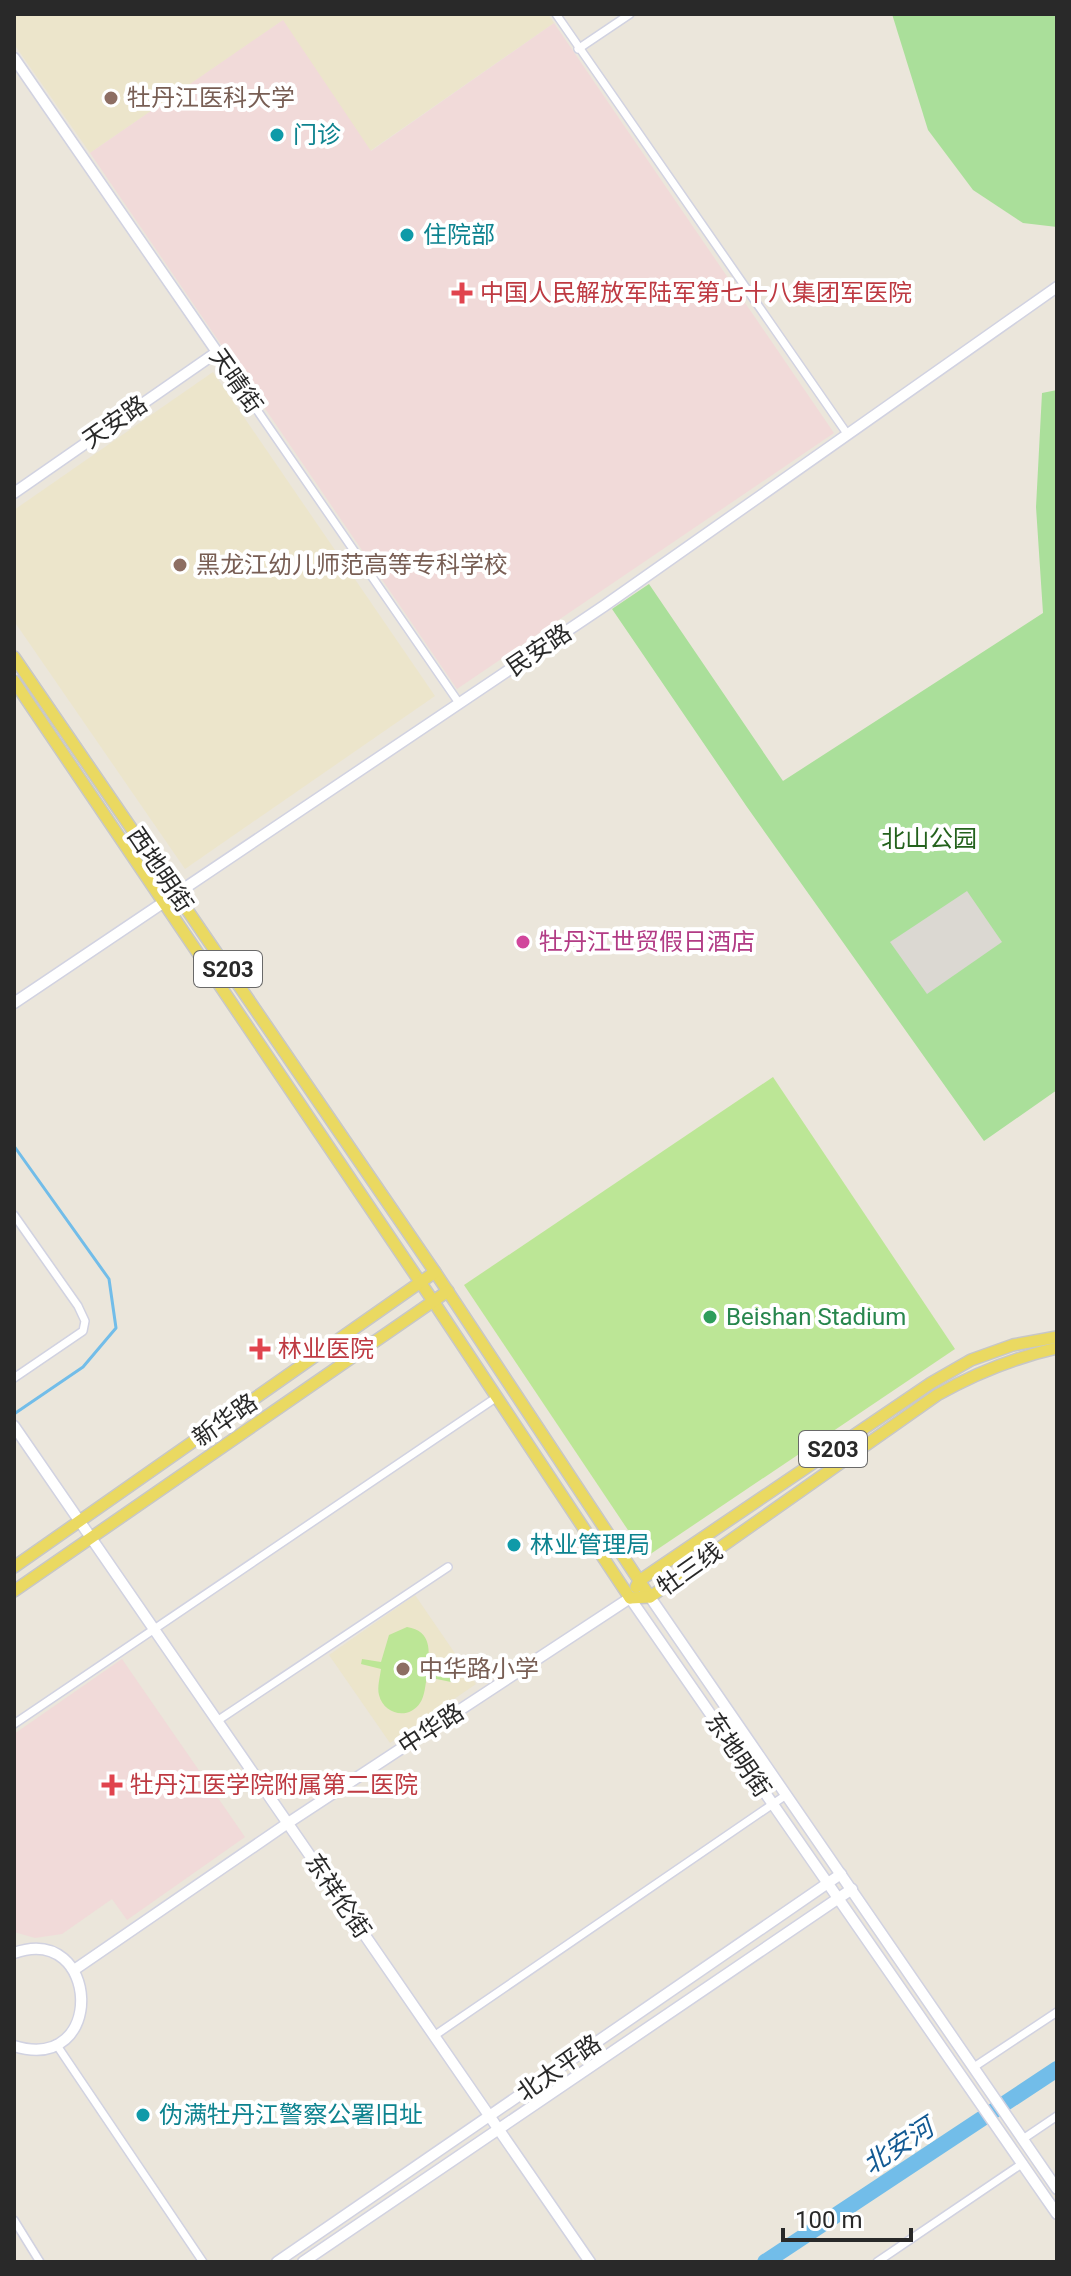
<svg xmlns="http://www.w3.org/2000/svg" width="1071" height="2276" font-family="Roboto,'Noto Sans SC',sans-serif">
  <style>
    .education { fill: #ece5cb }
    .medical { fill: #f1dad9 }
    .green { fill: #aadf9a }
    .pitch { fill: #bce696 }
    .plaza { fill: #dbd8d2 }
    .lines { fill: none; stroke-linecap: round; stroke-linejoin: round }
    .stream { stroke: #72bde9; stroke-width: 3 }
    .river { stroke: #72bde9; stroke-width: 16 }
    .street-casing { stroke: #d1d2e1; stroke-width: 10 }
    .secondary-casing { stroke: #d1d2e1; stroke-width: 13 }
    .primary-casing { stroke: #c7c7c7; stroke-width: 14 }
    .street { stroke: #fff; stroke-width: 7 }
    .secondary { stroke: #fff; stroke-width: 10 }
    .primary { stroke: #ead961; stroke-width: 11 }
    .education-dot { fill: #8d6e63; stroke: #fff; stroke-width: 3 }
    .culture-dot { fill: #0f9aa8; stroke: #fff; stroke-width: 3 }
    .health-dot { fill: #e0444e; stroke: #fff; stroke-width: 3 }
    .hotel-dot { fill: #d1479c; stroke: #fff; stroke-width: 3 }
    .leisure-dot { fill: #2e9e5b; stroke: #fff; stroke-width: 3 }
    .labels { text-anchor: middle; stroke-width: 8; stroke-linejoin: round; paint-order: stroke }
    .shield { fill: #fff; stroke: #696969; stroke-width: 2 }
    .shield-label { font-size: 22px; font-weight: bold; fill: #292929 }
    .education-label { font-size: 24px; fill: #785e54; stroke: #fff; text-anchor: start }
    .culture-label { font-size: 24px; fill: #0d838f; stroke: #fff; text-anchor: start }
    .health-label { font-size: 24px; fill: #be3a42; stroke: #fff; text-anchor: start }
    .street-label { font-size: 24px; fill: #292929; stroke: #fff }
    .park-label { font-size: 24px; fill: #24621d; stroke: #fff }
    .hotel-label { font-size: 24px; fill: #b23c85; stroke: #fff; text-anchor: start }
    .leisure-label { font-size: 24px; fill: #27864d; stroke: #fff; text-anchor: start }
    .water-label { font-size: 26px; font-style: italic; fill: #135a93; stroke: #fff }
  </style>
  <rect width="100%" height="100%" fill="#ebe6db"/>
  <g class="education">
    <path d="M14 14H548L554 23 370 151 282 21 90 153 14 44Z"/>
    <path d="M213 372 435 696 185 869 14 621V510Z"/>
    <path d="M415 1595 476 1684 390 1743 329 1655Z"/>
  </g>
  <g class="medical">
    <path d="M283 20 371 151 554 23 834 433 457 689 90 153Z"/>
    <path d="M122 1659 245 1837 127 1920 112 1899 62 1934 35 1938 14 1932V1734Z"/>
  </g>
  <g class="green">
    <path d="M892 14H1057V227L1023 223 973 190 928 130Z"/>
    <path d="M1057 390V1090L984 1141 747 807 612 609 649 584 783 781 1043 613 1036 507 1042 393Z"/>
  </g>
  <g class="pitch">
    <path d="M773 1077 955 1349 646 1557 464 1285Z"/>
    <path d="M407 1627C432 1631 430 1651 427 1672L452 1677 451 1682 427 1677C425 1685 425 1696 420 1703 409 1720 384 1715 379 1695 377 1687 380 1677 381 1669L361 1664 362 1659 381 1662 389 1635Z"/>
  </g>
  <path class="plaza" d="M967 891 1002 942 927 994 890 942Z"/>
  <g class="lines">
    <path class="stream" d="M14 1146 109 1279 116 1328 83 1367 14 1414"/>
    <path class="river" d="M765 2262 1057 2069"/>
    <g class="street-casing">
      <g id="street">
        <path d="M556 14 848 435"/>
        <path d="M578 49 630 14"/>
        <path d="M217 352 459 703"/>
        <path d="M14 1215 78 1306 85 1321 83 1331 14 1378"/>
        <path d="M217 1721 448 1567"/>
        <path d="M14 1724 497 1397"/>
        <path d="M434 2036 786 1795"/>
        <path d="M56 2044 203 2262"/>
        <path d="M974 2067 1057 2012"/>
        <path d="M1023 2139 1057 2116"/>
        <path d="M14 2220 40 2262"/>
        <path d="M877 2262 1023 2163"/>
      </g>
    </g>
    <g class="secondary-casing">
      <g id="secondary">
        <path d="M14 58 217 352 14 493"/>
        <path d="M14 1003 604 606 1057 287"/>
        <path d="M14 1426 590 2262"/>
        <path d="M650 1597 1057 2189"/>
        <path d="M14 1953C100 1922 107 2075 14 2046"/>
        <path d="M74 1970 288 1823 630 1598 1057 2214"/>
        <path d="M277 2262 841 1874"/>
        <path d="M303 2262 852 1889"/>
      </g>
    </g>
    <g class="primary-casing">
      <g id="primary">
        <path d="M14 657 435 1272 650 1597"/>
        <path d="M14 681 433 1301 630 1598"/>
        <path d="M14 1567 435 1272"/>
        <path d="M636 1587 639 1581 931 1383 971 1360 1013 1345 1057 1337"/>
        <path d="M14 1591 448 1291"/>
        <path d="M630 1598 650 1597 937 1395C976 1373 1013 1358 1057 1348"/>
      </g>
    </g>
    <use href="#street" class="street"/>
    <use href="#secondary" class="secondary"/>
    <use href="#primary" class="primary"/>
  </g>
  <g class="education-dot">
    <circle cx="111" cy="98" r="8"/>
    <circle cx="180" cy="565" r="8"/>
    <circle cx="403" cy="1669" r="8"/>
  </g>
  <g class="culture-dot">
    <circle cx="277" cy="135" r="8"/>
    <circle cx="407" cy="235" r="8"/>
    <circle cx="514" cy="1545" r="8"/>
    <circle cx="143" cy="2115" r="8"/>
  </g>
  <g class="health-dot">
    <path d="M458 281h8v8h8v8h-8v8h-8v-8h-8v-8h8z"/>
    <path d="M256 1337h8v8h8v8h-8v8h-8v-8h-8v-8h8z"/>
    <path d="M108 1773h8v8h8v8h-8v8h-8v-8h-8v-8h8z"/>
  </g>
  <circle class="hotel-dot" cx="523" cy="942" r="8"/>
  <circle class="leisure-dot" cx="710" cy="1317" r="8"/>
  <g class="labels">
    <g class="shield">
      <rect x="194" y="951" width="68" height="36" rx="6"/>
      <rect x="799" y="1431" width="68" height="36" rx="6"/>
    </g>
    <g class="shield-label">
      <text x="228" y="977">S203</text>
      <text x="833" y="1457">S203</text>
    </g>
    <g class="education-label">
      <text x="127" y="106">牡丹江医科大学</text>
      <text x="196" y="573">黑龙江幼儿师范高等专科学校</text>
      <text x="419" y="1677">中华路小学</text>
    </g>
    <g class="culture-label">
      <text x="293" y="143">门诊</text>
      <text x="423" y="243">住院部</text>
      <text x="530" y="1553">林业管理局</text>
      <text x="159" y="2123">伪满牡丹江警察公署旧址</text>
    </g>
    <g class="health-label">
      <text x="480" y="301">中国人民解放军陆军第七十八集团军医院</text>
      <text x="278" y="1357">林业医院</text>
      <text x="130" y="1793">牡丹江医学院附属第二医院</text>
    </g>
    <g class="street-label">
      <text transform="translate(236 381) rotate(55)" y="8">天晴街</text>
      <text transform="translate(115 422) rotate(-35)" y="8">天安路</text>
      <text transform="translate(539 650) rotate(-34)" y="8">民安路</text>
      <text transform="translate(160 870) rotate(56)" y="8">西地明街</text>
      <text transform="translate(225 1420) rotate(-35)" y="8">新华路</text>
      <text transform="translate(690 1569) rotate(-35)" y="8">牡三线</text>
      <text transform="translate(431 1729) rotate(-33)" y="8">中华路</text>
      <text transform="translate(738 1755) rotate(56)" y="8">东地明街</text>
      <text transform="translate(338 1896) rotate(56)" y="8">东祥伦街</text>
      <text transform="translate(559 2068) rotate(-35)" y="8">北太平路</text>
    </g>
    <g class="park-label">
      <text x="929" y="847">北山公园</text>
    </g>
    <g class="hotel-label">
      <text x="539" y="950">牡丹江世贸假日酒店</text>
    </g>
    <g class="leisure-label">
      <text x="726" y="1325">Beishan Stadium</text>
    </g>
    <g class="water-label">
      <text transform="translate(898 2146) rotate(-33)" y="9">北安河</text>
    </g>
  </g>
  <rect width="1071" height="2276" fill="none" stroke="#292929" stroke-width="32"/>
  <path d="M783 2228v12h128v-12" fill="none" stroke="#292929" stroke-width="4"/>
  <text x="795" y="2228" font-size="24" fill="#292929" stroke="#ffffff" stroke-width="6" paint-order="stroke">100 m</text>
</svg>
